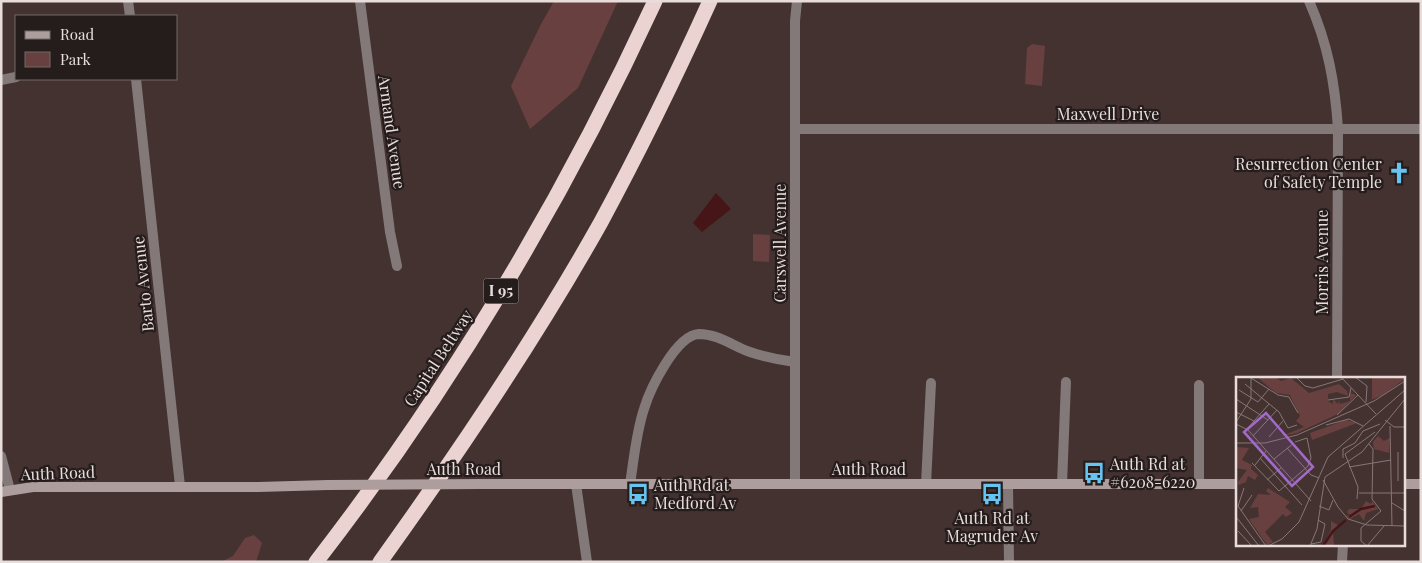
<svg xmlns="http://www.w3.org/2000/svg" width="1422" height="563" font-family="'Playfair Display',serif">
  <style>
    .green { fill: #68403f }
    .water { fill: #451517 }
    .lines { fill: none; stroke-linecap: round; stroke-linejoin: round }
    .street { stroke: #837978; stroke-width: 10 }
    .secondary { stroke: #ad9d9d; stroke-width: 10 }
    .highway { stroke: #ebd3d2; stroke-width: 15 }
    .secondary-bridge { stroke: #ad9d9d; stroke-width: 10 }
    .labels { text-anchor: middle; stroke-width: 4.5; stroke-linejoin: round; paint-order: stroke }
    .shield { fill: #251c1c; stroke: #aea3a2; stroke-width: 1 }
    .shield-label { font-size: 15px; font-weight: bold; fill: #e9dddc }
    .street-label { font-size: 16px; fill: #e9dddc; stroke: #251c1c }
    .poi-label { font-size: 16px; fill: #e9dddc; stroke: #251c1c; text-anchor: start }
    .inset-river { fill: none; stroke: #451517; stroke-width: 2.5 }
    .inset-road { fill: none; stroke: #867675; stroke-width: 1 }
    .view { fill: #a26ac9; fill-opacity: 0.15; stroke: #a26ac9; stroke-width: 2.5 }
    .inset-edge { fill: none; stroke: #e9dddc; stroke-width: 2.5 }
  </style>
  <rect width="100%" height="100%" fill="#443231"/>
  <g class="green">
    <path d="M554 1H618L578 88 530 129 511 86 540 26Z"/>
    <path d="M1032 44 1045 46 1042 86 1025 84 1027 48Z"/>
    <path d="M753 234 770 235 769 262 753 261Z"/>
    <path d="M254 535 262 543 256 562H221L233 556 245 538Z"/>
  </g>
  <path class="water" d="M716 193 731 209 702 232 693 223Z"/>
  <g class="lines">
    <g class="street">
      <path d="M128 1 130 16"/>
      <path d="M360 1 390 232 397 266"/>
      <path d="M1309 1C1328 44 1335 83 1338 129L1337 378"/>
      <path d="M136 79 180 486"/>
      <path d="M1 80 16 77"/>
      <path d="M795 129H1421"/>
      <path d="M1 456 10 490"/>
      <path d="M576 484 587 562"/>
      <path d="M630 484C634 459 636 433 644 409 650 389 676 335 699 334 718 334 733 346 750 352 765 357 780 360 795 362"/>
      <path d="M795 484V21L797 1"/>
      <path d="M926 484 931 383"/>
      <path d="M1008 484 1009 562"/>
      <path d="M1062 484 1066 382"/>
      <path d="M1199 484V385"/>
      <path d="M1342 562 1343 544"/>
    </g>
    <g class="secondary">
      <path d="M482 484H1237"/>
      <path d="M1403 484H1421"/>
      <path d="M1 492 33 487H258L328 485"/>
    </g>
    <g class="highway">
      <path d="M316 562C450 389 563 200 655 1"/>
      <path d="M380 562C459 452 535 340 601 222 640 150 676 76 710 1"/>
    </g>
    <path class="secondary-bridge" d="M328 485 482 484"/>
  </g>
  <defs>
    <g id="church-bare" transform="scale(1.725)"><path d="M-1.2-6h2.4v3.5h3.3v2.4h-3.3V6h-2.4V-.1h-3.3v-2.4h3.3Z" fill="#67c4f0" stroke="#251c1c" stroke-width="2.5" paint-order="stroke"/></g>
    <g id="bus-bare" transform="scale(1.725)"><path d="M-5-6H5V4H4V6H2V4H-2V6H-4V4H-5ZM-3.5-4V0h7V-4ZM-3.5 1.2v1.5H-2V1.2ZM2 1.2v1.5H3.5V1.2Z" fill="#67c4f0" stroke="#251c1c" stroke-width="2.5" paint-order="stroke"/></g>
  </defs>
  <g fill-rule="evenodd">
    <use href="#church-bare" x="1399" y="173"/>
    <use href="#bus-bare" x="1094" y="473"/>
    <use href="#bus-bare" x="638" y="494"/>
    <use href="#bus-bare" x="992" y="494"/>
  </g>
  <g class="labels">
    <rect class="shield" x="483.5" y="278.5" width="35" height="25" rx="4"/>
    <g class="shield-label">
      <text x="501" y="296">I 95</text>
    </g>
    <g class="street-label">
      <text x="1108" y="120">Maxwell Drive</text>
      <text transform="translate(392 132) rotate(82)" y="6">Armand Avenue</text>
      <text transform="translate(780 243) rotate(-90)" y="6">Carswell Avenue</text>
      <text transform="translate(1322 262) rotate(-90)" y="6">Morris Avenue</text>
      <text transform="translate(143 284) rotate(-96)" y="6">Barto Avenue</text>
      <text transform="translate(438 358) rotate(-57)" y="6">Capital Beltway</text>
      <text x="464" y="475">Auth Road</text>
      <text x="869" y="475">Auth Road</text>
      <text transform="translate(58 473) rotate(-2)" y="6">Auth Road</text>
    </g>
    <g class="poi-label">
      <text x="1382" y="170" text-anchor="end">Resurrection Center<tspan x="1382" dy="18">of Safety Temple</tspan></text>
      <text x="1110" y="470">Auth Rd at<tspan x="1110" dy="18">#6208-6220</tspan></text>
      <text x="654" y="491">Auth Rd at<tspan x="654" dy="18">Medford Av</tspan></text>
      <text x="992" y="524" text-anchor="middle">Auth Rd at<tspan x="992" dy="18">Magruder Av</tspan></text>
    </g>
  </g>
  <g transform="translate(1236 377)">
    <rect width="169" height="169" fill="#443231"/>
    <path d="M21 0H39L45 4 55 1 73 16 103 7 111 14 112 19 101 15 92 17V24L97 27V22L102 27 103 23 104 27 114 24V16L120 18 102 37 61 56 43 60 68 50 60 44 64 39 54 18 40 16ZM136 0H169V2L147 18 132 24 136 22ZM110 43 121 46 76 63 74 56ZM142 59 148 64 154 61 153 76 138 72 137 65ZM0 70 13 71 6 83 16 88 15 92 22 98 19 103 12 99 10 105 3 108 1 106 11 93 0 91ZM32 111 54 125 49 130 56 136 50 140 47 137 29 155 37 165 31 168 13 142 23 140 22 130 14 131 22 117 35 118 30 114ZM130 124 135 127 136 124 142 132 130 136 128 144 123 137 114 142 110 139 114 138 111 135 113 132H125ZM95 144 103 149 97 154 98 169H87L95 153Z" fill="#68403f"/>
    <path class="inset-river" d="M113 140 125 132 139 129M87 169 97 154 110 143"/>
    <path class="inset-road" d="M60 0 69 9 77 11 107 2M105 0 140 37M119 0 131 9 130 25M9 7 43 35 52 51 61 48M3 13 22 25 33 12M0 22 32 43M92 23 113 20 115 11M0 35 18 44M101 38 122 18M149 43 158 50H169M0 45 15 22V1L42 18 53 20 62 36M0 47 12 53 75 124M90 48 113 42 127 49M154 49 156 149M11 52 33 27M17 59 41 33M33 60 47 44M0 66H29L61 58 138 24 169 4M51 71 75 98 83 101M24 81 66 128M107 81V72L119 66 127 54 144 47M38 82 58 66M16 86 43 114 56 103M19 88 30 74M113 90 155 83M31 103 45 91M56 103 72 89 75 81 71 61 59 65M87 103 102 130 112 142 131 148 169 149M162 104V75M8 111 2 129 30 169M123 116H169M121 122 122 110 109 77 139 55M156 126 169 134M83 129 93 133 97 123M5 134 16 118M1 141 23 169M2 154 16 169M75 167 85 165 89 147 82 143M32 169 46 162 63 145 92 80 169 13M74 169 81 152 89 100 126 75 169 22M131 169 125 164V151L145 134 136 122 137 72 133 67M131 169 148 149"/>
    <path class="view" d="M30 36 77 90 56 109 8 55Z"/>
    <rect width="169" height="169" class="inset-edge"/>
  </g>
  <rect width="1422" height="563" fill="none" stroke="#e9dddc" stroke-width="5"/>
  <rect x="15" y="15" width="162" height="65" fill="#251c1c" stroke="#736969"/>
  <rect x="25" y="31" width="25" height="8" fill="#ad9d9d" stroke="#736969"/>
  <text x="60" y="40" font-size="15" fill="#e9dddc">Road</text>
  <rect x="25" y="52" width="25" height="15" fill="#68403f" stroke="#736969"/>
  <text x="60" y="65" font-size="15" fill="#e9dddc">Park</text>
</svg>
